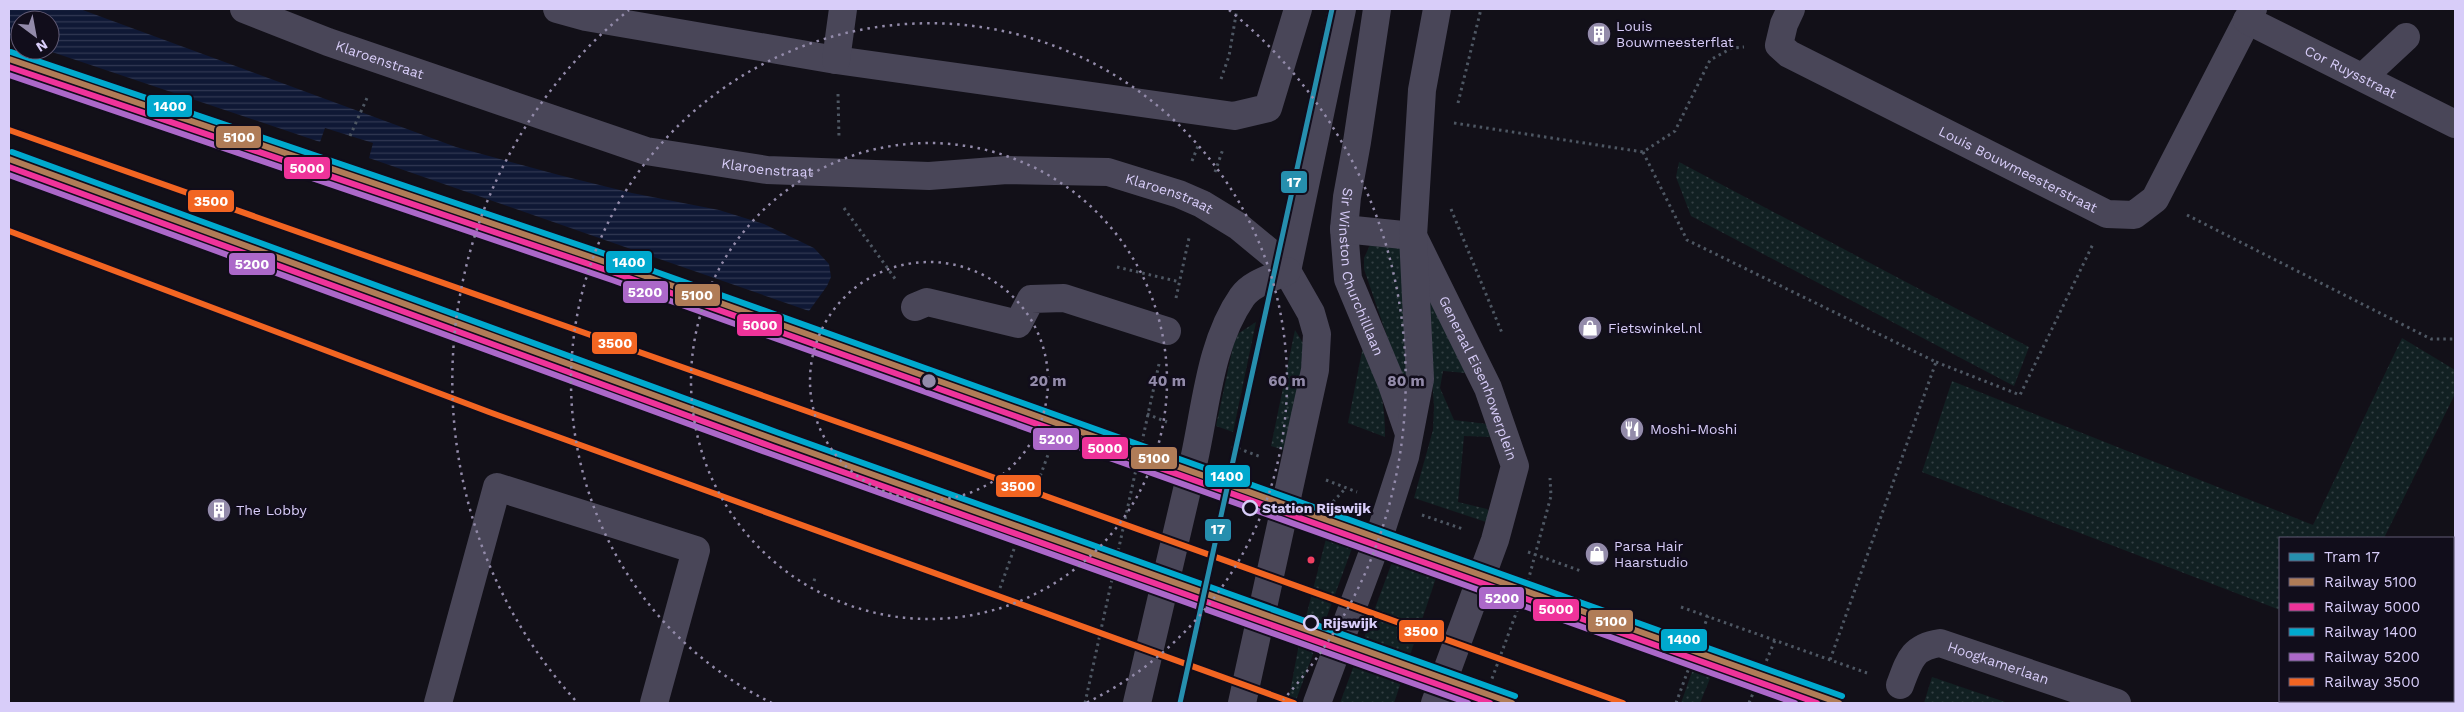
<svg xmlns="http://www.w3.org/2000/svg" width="2464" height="712" font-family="'Work Sans',sans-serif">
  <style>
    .grass { fill: url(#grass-dots) }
    .water { fill: url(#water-rules) }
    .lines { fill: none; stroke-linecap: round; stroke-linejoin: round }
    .path { stroke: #4e5763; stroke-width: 3; stroke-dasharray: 2.5 4; stroke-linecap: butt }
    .minor { stroke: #494658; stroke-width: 28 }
    .rail-1-casing { stroke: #110d1b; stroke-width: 10 }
    .rail-2-casing { stroke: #110d1b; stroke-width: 10 }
    .rail-3-casing { stroke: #110d1b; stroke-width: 10 }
    .rail-4-casing { stroke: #110d1b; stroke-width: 10 }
    .rail-5-casing { stroke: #110d1b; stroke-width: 10 }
    .rail-1 { stroke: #b07c57; stroke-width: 6 }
    .rail-2 { stroke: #ef339a; stroke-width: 6 }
    .rail-3 { stroke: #00a9ce; stroke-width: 6 }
    .rail-4 { stroke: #ac68c9; stroke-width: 6 }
    .rail-5 { stroke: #f26522; stroke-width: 6 }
    .tram-1-casing { stroke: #110d1b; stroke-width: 9 }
    .tram-1 { stroke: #268fae; stroke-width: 5 }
    .ring { fill: none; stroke: #938baa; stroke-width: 2.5; stroke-dasharray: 2.5 5 }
    .stop-dot { fill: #110d1b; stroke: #d8cdf9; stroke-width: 2.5 }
    .bus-dot { fill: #f24062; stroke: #110d1b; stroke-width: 2 }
    .labels { text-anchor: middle; stroke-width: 5; stroke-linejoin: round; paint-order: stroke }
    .poi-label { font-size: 14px; fill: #d8cdf9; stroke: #110d1b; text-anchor: start }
    .street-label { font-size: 14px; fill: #d8cdf9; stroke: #110d1b }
    .stop-label { font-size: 14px; font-weight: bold; fill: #d8cdf9; stroke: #110d1b; text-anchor: start }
    .centre { fill: #938baa; stroke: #110d1b; stroke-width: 2.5 }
    .ring-label { font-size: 15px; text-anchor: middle; font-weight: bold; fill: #938baa; stroke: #110d1b; stroke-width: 5; stroke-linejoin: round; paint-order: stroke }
    .line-badge { stroke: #110d1b; stroke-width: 2 }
    .badge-label { font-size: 14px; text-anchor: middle; font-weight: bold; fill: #fff }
  </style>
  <defs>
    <pattern id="grass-dots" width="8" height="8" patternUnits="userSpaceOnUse" patternTransform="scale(1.25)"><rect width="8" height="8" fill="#112022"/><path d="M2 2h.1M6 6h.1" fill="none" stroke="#333f43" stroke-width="1.8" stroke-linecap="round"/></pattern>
    <pattern id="water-rules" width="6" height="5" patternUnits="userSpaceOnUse" patternTransform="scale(1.25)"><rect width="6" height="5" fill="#0f1835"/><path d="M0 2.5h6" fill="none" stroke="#313853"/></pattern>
  </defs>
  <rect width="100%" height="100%" fill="#121018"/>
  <g class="grass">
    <path d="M1679 162 2029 347 2014 386 1691 216 1676 177Z"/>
    <path d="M1404 240 1410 388 1405 389 1364 269V258L1370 245Z"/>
    <path d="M1426 300H1434L1466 373 1443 371 1440 388 1454 420 1487 424 1491 437 1464 436 1458 502 1487 509 1490 512 1489 523 1414 498 1433 430 1434 406Z"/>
    <path d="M1256 322 1233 432 1216 426 1234 342 1239 333Z"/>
    <path d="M1295 330 1305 346 1287 451 1271 446Z"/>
    <path d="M2402 338 2455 370V394L2384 538H2280V610L1922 472 1952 381 2313 525Z"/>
    <path d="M1364 341C1378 378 1385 397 1385 437L1348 423Z"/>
    <path d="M1341 530 1352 533 1355 540 1295 703H1288L1299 644 1328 531Z"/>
    <path d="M1398 546 1452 567 1448 574 1438 572 1394 703H1340Z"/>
    <path d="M1704 660 1756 677 1751 689 1711 676 1700 703H1681L1693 669Z"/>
    <path d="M1932 677 2008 703H1924Z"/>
    <path d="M1762 679 1829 703H1790L1758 691Z"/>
  </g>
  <path class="water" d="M9 9H80L456 147 559 175 632 193 719 210 764 224 814 248 829 264 831 277 827 286 809 311 369 158 373 143 325 128 320 142 46 50H50V20H20V41L9 38Z"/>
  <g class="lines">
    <g class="path">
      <path d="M1221 79 1229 56 1237 9"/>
      <path d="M838 94 839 138"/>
      <path d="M1458 103 1481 9"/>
      <path d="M1454 123 1643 152 1675 131 1710 60 1732 48 1744 47"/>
      <path d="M350 136 367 98"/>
      <path d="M1643 152 1687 240 1936 362 1830 660"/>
      <path d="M1192 161 1198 146"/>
      <path d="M1215 172 1223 149"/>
      <path d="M844 208 896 280"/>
      <path d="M1451 209 1502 333"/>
      <path d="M2187 215 2431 339H2455"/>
      <path d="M1117 267 1180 282"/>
      <path d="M1176 298 1189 238"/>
      <path d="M1936 362 2020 395 2093 244"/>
      <path d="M1147 414 1167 422"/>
      <path d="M1131 440 1160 450"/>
      <path d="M1232 446 1261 457"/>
      <path d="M1227 473 1254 483"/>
      <path d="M1326 480 1357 492"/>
      <path d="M1038 482 1056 433"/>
      <path d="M1321 507 1348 517"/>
      <path d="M1422 515 1463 529"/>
      <path d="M1318 530 1326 509 1346 488"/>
      <path d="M1413 540 1452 554"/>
      <path d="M1528 552 1581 571"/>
      <path d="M814 581 815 578"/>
      <path d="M1000 588 1018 538"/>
      <path d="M1681 607 1867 673"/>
      <path d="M2453 650 2455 644"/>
      <path d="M2453 700 2455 702"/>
      <path d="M1085 703 1159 364"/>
      <path d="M1483 703 1528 581 1551 496 1550 478"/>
      <path d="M1676 703 1708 616"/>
      <path d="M1749 703 1775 640"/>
      <path d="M2430 703 2432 701"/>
    </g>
    <g class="minor">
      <path id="s1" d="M244 9 328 42 646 151 767 170 929 176 1007 170 1108 172 1179 194 1202 204 1238 226 1278 259 1287 271 1311 313 1317 334 1315 370 1242 703"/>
      <path d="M557 9 586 17 836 60 1234 116 1268 108 1298 9"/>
      <path id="s2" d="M1377 9 1357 142 1347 197 1344 229 1348 279 1391 382 1408 431"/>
      <path id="s3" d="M1791 9 1784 24 1779 45 1789 54 2107 214 2134 215 2155 199 2253 9"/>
      <path id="s4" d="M2247 20 2455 124"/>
      <path d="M836 60 843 9"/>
      <path d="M2363 77 2406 37"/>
      <path id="s5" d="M1344 229 1413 236 1488 388 1515 466 1495 540 1435 703"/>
      <path d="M1287 271 1342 9"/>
      <path d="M915 307 927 302 1018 324 1031 299 1064 298 1167 331"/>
      <path id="s6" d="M1900 685C1909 661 1912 647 1940 643L2117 703"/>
      <path d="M438 703 497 487 696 550 654 703"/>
      <path d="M1137 703C1156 622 1175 541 1194 460 1206 406 1210 343 1242 297 1252 283 1272 278 1287 271"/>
      <path d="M1317 703 1382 528 1405 457 1420 379 1413 236 1422 90 1437 9"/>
    </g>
    <g class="rail-1-casing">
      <g id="rail-1">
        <path d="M9 59 617 266 1839 703"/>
        <path d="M9 159 776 440 1512 703"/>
      </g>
    </g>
    <g class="rail-2-casing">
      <g id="rail-2">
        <path d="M9 67 615 273 1817 703"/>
        <path d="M9 167 773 447 1490 703"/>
      </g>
    </g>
    <g class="rail-3-casing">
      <g id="rail-3">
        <path d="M11 52 620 259 1842 696"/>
        <path d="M12 152 779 433 1515 696"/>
      </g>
    </g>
    <g class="rail-4-casing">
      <g id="rail-4">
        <path d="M9 75 612 280 1795 703"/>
        <path d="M9 175 771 454 1468 703"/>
      </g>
    </g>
    <g class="rail-5-casing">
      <g id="rail-5">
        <path d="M9 130 903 445 1623 703"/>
        <path d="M9 231 489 412 1294 703"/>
      </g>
    </g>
    <use href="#rail-1" class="rail-1"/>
    <use href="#rail-2" class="rail-2"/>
    <use href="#rail-3" class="rail-3"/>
    <use href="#rail-4" class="rail-4"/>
    <use href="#rail-5" class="rail-5"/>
    <g class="tram-1-casing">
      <path id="tram-1" d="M1180 703 1332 9"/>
    </g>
    <use href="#tram-1" class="tram-1"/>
  </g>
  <g class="ring">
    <circle cx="929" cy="381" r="119"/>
    <circle cx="929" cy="381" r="238"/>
    <path d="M772 703A358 358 0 1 1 1086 703"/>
    <path d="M575 700A477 477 0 0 1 629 10M1229 10A477 477 0 0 1 1283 700"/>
  </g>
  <defs>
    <g id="building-disc" transform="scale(1.25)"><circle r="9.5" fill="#938baa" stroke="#110d1b"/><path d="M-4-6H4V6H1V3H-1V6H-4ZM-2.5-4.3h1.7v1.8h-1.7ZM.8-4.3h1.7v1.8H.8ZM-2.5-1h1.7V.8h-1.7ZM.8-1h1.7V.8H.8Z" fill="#fff"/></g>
    <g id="shop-disc" transform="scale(1.25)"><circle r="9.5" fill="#938baa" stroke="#110d1b"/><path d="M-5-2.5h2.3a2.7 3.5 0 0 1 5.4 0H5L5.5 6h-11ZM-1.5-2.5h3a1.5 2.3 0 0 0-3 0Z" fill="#fff"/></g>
    <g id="restaurant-disc" transform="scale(1.25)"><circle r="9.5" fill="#938baa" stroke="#110d1b"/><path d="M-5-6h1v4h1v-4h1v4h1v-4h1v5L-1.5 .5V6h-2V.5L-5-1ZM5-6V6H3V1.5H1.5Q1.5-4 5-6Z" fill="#fff"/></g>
  </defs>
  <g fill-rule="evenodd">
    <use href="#building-disc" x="1599" y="34"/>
    <use href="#shop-disc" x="1590" y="328"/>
    <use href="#restaurant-disc" x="1632" y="429"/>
    <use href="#building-disc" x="219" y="510"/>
    <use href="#shop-disc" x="1597" y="554"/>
  </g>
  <g class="stop-dot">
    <circle cx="1250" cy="508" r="7"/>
    <circle cx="1311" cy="623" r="7"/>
  </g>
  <circle class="bus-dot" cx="1311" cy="560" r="4.5"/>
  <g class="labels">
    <g class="poi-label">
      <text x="1616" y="31">Louis<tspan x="1616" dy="16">Bouwmeesterflat</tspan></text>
      <text x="1608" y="333">Fietswinkel.nl</text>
      <text x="1650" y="434">Moshi-Moshi</text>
      <text x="236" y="515">The Lobby</text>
      <text x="1614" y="551">Parsa Hair<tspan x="1614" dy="16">Haarstudio</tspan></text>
    </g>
    <g class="street-label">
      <text dy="5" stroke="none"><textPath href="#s1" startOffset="145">Klaroenstraat</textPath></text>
      <text dy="5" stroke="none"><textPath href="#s4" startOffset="116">Cor Ruysstraat</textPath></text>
      <text dy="5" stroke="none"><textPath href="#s1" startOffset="549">Klaroenstraat</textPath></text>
      <text dy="5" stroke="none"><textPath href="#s3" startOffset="308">Louis Bouwmeesterstraat</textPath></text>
      <text dy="5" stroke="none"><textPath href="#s1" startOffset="955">Klaroenstraat</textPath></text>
      <text dy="5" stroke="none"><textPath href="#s2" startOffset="268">Sir Winston Churchilllaan</textPath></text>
      <text dy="5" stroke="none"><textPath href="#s5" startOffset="226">Generaal Eisenhowerplein</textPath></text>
      <text dy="5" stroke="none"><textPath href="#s6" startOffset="124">Hoogkamerlaan</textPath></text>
    </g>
    <g class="stop-label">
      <text x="1262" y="513">Station Rijswijk</text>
      <text x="1323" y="628">Rijswijk</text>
    </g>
  </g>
  <circle cx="929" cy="381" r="8" class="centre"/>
  <g class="ring-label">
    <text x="1048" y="386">20 m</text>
    <text x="1167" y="386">40 m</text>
    <text x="1287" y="386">60 m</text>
    <text x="1406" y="386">80 m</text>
  </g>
  <g class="line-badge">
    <rect x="146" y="94" width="47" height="24" rx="5" fill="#00a9ce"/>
    <rect x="215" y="125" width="47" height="24" rx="5" fill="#b07c57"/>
    <rect x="283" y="156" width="48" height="24" rx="5" fill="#ef339a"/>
    <rect x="1280" y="170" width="28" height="24" rx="5" fill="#268fae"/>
    <rect x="187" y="189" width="48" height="24" rx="5" fill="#f26522"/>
    <rect x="605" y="250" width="48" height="24" rx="5" fill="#00a9ce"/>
    <rect x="228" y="252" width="48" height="24" rx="5" fill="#ac68c9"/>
    <rect x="622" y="280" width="47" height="24" rx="5" fill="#ac68c9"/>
    <rect x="674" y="283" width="47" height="24" rx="5" fill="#b07c57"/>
    <rect x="736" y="313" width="47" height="24" rx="5" fill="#ef339a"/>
    <rect x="591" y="331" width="47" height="24" rx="5" fill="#f26522"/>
    <rect x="1032" y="427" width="48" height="24" rx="5" fill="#ac68c9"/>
    <rect x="1081" y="436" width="48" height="24" rx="5" fill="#ef339a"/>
    <rect x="1130" y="446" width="48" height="24" rx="5" fill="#b07c57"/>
    <rect x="1204" y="464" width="47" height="24" rx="5" fill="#00a9ce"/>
    <rect x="995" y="474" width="47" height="24" rx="5" fill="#f26522"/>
    <rect x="1204" y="518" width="28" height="24" rx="5" fill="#268fae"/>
    <rect x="1478" y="586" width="47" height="24" rx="5" fill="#ac68c9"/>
    <rect x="1532" y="598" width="48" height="24" rx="5" fill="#ef339a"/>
    <rect x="1587" y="609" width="47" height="24" rx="5" fill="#b07c57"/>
    <rect x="1398" y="619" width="47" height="24" rx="5" fill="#f26522"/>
    <rect x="1660" y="628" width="48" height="24" rx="5" fill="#00a9ce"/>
  </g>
  <g class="badge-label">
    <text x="170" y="111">1400</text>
    <text x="239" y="142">5100</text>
    <text x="307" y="173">5000</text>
    <text x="1294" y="187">17</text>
    <text x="211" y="206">3500</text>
    <text x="629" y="267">1400</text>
    <text x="252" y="269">5200</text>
    <text x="645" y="297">5200</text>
    <text x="697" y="300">5100</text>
    <text x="760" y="330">5000</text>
    <text x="615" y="348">3500</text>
    <text x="1056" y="444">5200</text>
    <text x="1105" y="453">5000</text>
    <text x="1154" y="463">5100</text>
    <text x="1227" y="481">1400</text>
    <text x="1018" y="491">3500</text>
    <text x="1218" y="534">17</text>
    <text x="1502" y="603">5200</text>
    <text x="1556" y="614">5000</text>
    <text x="1611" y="626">5100</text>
    <text x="1421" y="636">3500</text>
    <text x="1684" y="644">1400</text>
  </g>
  <rect width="2464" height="712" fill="none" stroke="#d8cdf9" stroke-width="20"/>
  <rect x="2279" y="537" width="175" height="165" fill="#110d1b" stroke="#615a74"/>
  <rect x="2289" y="553" width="25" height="8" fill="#268fae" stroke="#615a74"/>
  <text x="2324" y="562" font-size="15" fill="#d8cdf9">Tram 17</text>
  <rect x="2289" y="578" width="25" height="8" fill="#b07c57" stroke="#615a74"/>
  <text x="2324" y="587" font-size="15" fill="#d8cdf9">Railway 5100</text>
  <rect x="2289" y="603" width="25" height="8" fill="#ef339a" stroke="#615a74"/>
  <text x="2324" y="612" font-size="15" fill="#d8cdf9">Railway 5000</text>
  <rect x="2289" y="628" width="25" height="8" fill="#00a9ce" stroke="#615a74"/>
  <text x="2324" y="637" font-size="15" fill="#d8cdf9">Railway 1400</text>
  <rect x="2289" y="653" width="25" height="8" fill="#ac68c9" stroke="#615a74"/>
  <text x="2324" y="662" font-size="15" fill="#d8cdf9">Railway 5200</text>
  <rect x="2289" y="678" width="25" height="8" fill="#f26522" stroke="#615a74"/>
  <text x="2324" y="687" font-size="15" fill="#d8cdf9">Railway 3500</text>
  <g transform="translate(35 35) rotate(148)"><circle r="24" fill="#110d1b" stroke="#615a74"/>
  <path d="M0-4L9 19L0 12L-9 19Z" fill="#938baa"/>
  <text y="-8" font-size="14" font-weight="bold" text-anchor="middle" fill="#d8cdf9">N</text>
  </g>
</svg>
